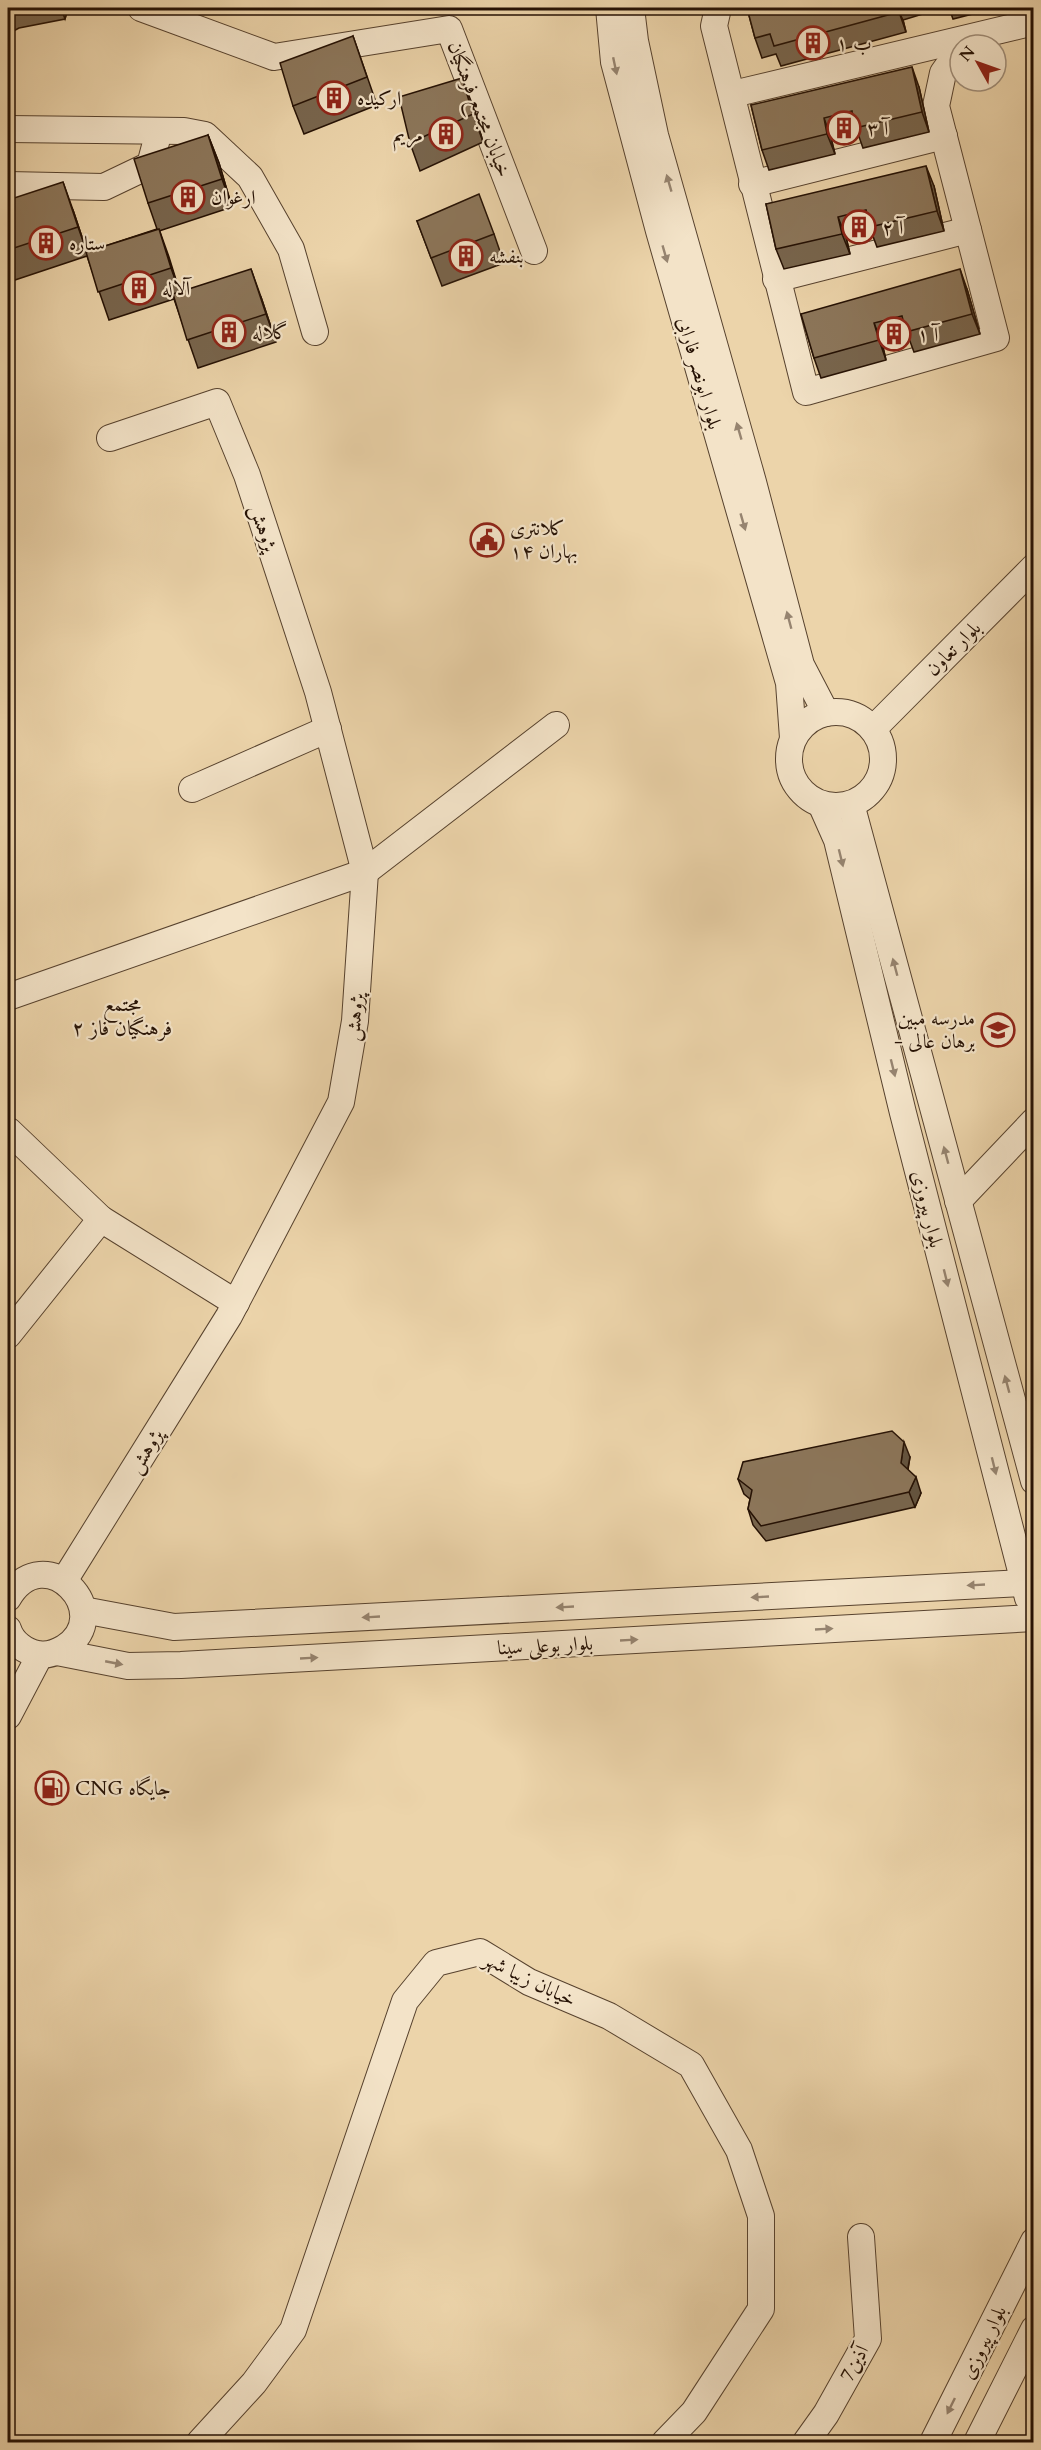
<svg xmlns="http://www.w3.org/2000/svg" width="1041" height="2450" font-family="Cardo,Amiri,serif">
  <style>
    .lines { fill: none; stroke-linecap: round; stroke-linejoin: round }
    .minor-casing { stroke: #57422e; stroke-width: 28 }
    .minor { stroke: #f3e3c8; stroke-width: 26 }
    .wall { fill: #78654d; stroke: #251104; stroke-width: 1.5 }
    .shaded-wall { fill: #62533f; stroke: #251104; stroke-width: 1.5 }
    .building { fill: #8c765a; stroke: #251104; stroke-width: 1.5 }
    .oneway { fill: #968470 }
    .labels { text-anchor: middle; stroke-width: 4.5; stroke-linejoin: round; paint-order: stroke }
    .poi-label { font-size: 20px; fill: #251104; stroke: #f3e3c8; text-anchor: start }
    .street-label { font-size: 20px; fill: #251104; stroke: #f3e3c8 }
    .neighbourhood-label { font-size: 21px; fill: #251104; stroke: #f3e3c8 }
  </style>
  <rect width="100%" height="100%" fill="#ecd4aa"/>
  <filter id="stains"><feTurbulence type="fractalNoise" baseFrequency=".00333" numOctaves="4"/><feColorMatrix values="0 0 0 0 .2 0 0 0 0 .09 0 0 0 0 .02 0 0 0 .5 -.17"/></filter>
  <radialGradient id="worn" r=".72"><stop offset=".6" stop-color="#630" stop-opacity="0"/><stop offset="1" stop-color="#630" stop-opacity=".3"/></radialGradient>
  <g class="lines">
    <g class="minor-casing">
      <g id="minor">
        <path d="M141 8 274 57 449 29 534 251"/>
        <path d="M609 8 614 62 659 231 789 683 793 738"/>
        <path d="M631 8 635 41 655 135 753 482 801 665 826 713"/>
        <path d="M718 8 714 26 806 392 996 338 936 106 943 73 960 49"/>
        <path d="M733 94 1034 22"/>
        <path d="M8 129 184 131 205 135 250 177 291 249 315 332"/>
        <path d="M752 184 944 136"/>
        <path d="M8 185 104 187 150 165 159 131"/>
        <path d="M776 279 968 230"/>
        <circle cx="836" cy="759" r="47"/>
        <path d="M873 729 1034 567"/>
        <path d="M192 789 328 729"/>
        <path d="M821 804 837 840 903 1113 1028 1598"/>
        <path d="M851 804 1034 1481"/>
        <path d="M8 997 365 872 556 725"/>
        <path d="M8 1132 9 1131 101 1219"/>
        <path d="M958 1201 1034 1121"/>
        <path d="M8 1335 101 1219 236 1303"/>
        <path d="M64 1581 229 1316 341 1102 355 1021 365 872 318 692 247 475 217 402 110 438"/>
        <path d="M8 1598C45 1536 118 1614 64 1648 57 1652 47 1656 38 1654 25 1652 12 1642 8 1629"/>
        <path d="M83 1610 174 1627 1024 1583 1034 1587"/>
        <path d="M57 1652 128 1666 181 1665 1034 1618"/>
        <path d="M8 1716 40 1655"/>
        <path d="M200 2442 254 2383 293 2330 405 2001 436 1963 480 1952 529 1982 609 2016 691 2065 739 2150 761 2216V2309L694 2412 665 2442"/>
        <path d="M806 2442 826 2414 868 2339 861 2237"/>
        <path d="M933 2442 1034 2241"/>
        <path d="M977 2442 1034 2329"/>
      </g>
    </g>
    <use href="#minor" class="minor"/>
  </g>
  <g class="wall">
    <path d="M8 8H68L65 19 19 28 8 34Z"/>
    <path d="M747 8H924L926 13 903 20 906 32 781 66 776 54 762 58 755 38Z"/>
    <path d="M931 8H947L933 12Z"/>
    <path d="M949 8H996L953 19Z"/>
    <path d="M353 36 377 105 304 134 293 106Z"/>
    <path d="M919 87 929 132 863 148 857 131 831 138 835 154 769 170 762 150 751 105Z"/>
    <path d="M473 106 483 142 420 171 410 143Z"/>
    <path d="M208 135 219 163 232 207 159 231 180 292 261 297 276 342 198 368 174 299 109 320 87 256 9 282 8 278V200L73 210 87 252 157 229 148 203Z"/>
    <path d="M934 186 944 231 877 247 871 231 846 237 850 254 784 269 776 249 766 204Z"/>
    <path d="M417 221 494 234 504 263 442 286Z"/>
    <path d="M967 289 980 334 914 352 908 336 882 343 886 360 821 378 814 358 801 314Z"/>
    <path d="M910 1457 908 1470 921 1493 915 1507 766 1541 753 1525 748 1509 750 1499 744 1494 738 1479Z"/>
  </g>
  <g class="shaded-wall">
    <path d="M61 8H68L65 19Z"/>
    <path d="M897 8 903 20 906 32 899 12Z"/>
    <path d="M912 67 919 87 929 132 922 112Z"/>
    <path d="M462 78 473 106 483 142 473 114Z"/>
    <path d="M824 118 831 138 835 154 827 134Z"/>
    <path d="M208 135 219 163 232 207 222 179Z"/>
    <path d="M926 166 934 186 944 231 937 211Z"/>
    <path d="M63 182 73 210 88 255 78 227Z"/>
    <path d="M838 217 846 237 850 254 842 234Z"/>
    <path d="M159 229 169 257 181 296 171 268Z"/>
    <path d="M251 269 261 297 276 342 266 314Z"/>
    <path d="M960 269 967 289 980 334 972 314Z"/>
    <path d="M874 323 882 343 886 360 879 340Z"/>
    <path d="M904 1442 910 1457 906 1478 901 1463Z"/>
    <path d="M916 1477 921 1493 915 1507 909 1492Z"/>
  </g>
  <g class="building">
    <path d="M747 8H897L899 12 774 46 770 34 755 38Z"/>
    <path d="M353 36 367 77 293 106 280 63Z"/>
    <path d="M912 67 922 112 855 128 852 111 824 118 827 134 762 150 751 105Z"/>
    <path d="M462 78 473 114 410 143 399 97Z"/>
    <path d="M208 135 222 179 148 203 134 159Z"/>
    <path d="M926 166 937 211 870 227 866 210 838 217 842 234 776 249 766 204Z"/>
    <path d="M63 182 78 227 8 250V200Z"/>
    <path d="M479 194 494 234 431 258 417 221Z"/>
    <path d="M159 229 171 268 98 292 86 252Z"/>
    <path d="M251 269 266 314 187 340 173 294Z"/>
    <path d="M960 269 972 314 906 332 902 316 874 323 879 340 814 358 801 314Z"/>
    <path d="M892 1431 904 1442 901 1463 916 1477 909 1492 761 1526 748 1509 752 1490 738 1479 743 1462Z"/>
  </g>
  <defs><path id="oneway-solid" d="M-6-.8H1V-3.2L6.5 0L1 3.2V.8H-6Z" transform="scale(1.5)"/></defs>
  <g class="oneway">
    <use href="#oneway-solid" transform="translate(615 66) rotate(78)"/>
    <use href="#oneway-solid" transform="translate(669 183) rotate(-106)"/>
    <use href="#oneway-solid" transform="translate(665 254) rotate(74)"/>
    <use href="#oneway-solid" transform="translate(739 431) rotate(-106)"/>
    <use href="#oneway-solid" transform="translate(743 522) rotate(74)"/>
    <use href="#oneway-solid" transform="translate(789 620) rotate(-105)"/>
    <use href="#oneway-solid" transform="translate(841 858) rotate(76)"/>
    <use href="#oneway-solid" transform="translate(895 967) rotate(-105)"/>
    <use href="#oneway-solid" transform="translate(893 1068) rotate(76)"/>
    <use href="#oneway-solid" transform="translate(946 1155) rotate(-105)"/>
    <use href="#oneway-solid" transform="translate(946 1278) rotate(76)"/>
    <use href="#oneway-solid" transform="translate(1007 1384) rotate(-105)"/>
    <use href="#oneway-solid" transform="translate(994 1466) rotate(76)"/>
    <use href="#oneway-solid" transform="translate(976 1585) rotate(177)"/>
    <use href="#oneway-solid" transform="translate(760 1597) rotate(177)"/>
    <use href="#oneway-solid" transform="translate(565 1607) rotate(177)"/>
    <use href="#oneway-solid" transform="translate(371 1617) rotate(177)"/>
    <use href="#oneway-solid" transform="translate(824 1629) rotate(-3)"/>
    <use href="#oneway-solid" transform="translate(629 1640) rotate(-3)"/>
    <use href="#oneway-solid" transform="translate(309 1658) rotate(-3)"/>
    <use href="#oneway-solid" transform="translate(114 1663) rotate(11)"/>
    <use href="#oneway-solid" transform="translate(951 2406) rotate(116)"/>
  </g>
  <defs>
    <g id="building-ring" transform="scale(1.725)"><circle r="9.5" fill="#f3e3c8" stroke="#8f2418" stroke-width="1.5"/><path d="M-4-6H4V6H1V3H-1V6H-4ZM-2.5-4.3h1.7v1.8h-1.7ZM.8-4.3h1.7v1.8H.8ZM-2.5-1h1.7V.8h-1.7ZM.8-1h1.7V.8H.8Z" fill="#8f2418"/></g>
    <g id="civic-ring" transform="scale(1.725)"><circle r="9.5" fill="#f3e3c8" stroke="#8f2418" stroke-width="1.5"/><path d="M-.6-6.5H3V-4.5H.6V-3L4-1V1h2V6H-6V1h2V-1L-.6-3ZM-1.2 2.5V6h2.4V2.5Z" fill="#8f2418"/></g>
    <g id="school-ring" transform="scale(1.725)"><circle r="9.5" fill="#f3e3c8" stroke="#8f2418" stroke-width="1.5"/><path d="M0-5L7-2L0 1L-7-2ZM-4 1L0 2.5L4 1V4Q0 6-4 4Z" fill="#8f2418"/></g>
    <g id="fuel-ring" transform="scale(1.725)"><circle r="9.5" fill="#f3e3c8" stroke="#8f2418" stroke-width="1.5"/><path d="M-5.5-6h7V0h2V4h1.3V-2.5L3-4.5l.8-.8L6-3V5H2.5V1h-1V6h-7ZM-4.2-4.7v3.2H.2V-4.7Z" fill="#8f2418"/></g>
  </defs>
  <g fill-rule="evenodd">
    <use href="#building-ring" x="813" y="43"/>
    <use href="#building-ring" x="334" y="98"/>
    <use href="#building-ring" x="844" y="128"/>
    <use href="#building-ring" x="446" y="134"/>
    <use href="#building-ring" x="188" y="197"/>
    <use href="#building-ring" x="859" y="227"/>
    <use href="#building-ring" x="46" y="243"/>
    <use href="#building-ring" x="466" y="256"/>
    <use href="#building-ring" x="139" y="288"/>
    <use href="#building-ring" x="229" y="332"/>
    <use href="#building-ring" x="894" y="334"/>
    <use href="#civic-ring" x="487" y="540"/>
    <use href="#school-ring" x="998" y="1030"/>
    <use href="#fuel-ring" x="52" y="1788"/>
  </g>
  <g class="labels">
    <g class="poi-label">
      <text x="836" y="50">ب ۱</text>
      <text x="357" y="105">ارکیده</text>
      <text x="867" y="135">آ ۳</text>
      <text x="423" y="141" text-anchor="end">مریم</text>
      <text x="211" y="204">ارغوان</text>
      <text x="882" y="234">آ ۲</text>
      <text x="69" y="250">ستاره</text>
      <text x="489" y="263">بنفشه</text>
      <text x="162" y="295">آلاله</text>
      <text x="252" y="339">گلاله</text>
      <text x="917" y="341">آ ۱</text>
      <text x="510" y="535">کلانتری<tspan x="510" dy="23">۱۴ بهاران</tspan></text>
      <text x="975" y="1025" text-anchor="end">مدرسه مبین<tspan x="975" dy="23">- برهان عالی</tspan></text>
      <text x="75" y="1795">CNG جایگاه</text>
    </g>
    <g class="street-label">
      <text transform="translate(480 109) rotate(69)" y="7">خیابان مجتمع فرهنگیان</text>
      <text transform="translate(700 373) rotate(74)" y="7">بلوار ابونصر فارابی</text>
      <text transform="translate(264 528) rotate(72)" y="7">پژوهش</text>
      <text transform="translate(953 648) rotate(-45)" y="7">بلوار تعاون</text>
      <text transform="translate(354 1017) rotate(-83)" y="7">پژوهش</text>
      <text transform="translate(928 1209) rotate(76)" y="7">بلوار پیروزی</text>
      <text transform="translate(145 1451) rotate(-58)" y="7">پژوهش</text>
      <text transform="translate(545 1645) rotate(-3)" y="7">بلوار بوعلی سینا</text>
      <text transform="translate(530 1979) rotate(26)" y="7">خیابان زیبا شهر</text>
      <text transform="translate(983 2342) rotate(-64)" y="7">بلوار پیروزی</text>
      <text transform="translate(854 2363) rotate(-62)" y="7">آذین7</text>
    </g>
    <g class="neighbourhood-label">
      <text x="122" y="1011">مجتمع<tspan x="122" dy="24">فرهنگیان فاز ۲</tspan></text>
    </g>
  </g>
  <rect width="1041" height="2450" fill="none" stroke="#ecd4aa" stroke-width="30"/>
  <rect x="9" y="9" width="1023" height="2432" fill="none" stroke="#251104" stroke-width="3"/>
  <rect x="15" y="15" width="1011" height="2420" fill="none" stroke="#251104" stroke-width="1.5"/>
  <g transform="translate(978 63) rotate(310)"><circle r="28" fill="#f3e3c8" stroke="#a18f7a" stroke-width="1.5"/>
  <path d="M0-4.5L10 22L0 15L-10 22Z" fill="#8f2418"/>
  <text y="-9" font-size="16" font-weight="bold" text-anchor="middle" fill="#251104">N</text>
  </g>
  <rect width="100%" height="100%" filter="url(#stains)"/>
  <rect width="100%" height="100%" fill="url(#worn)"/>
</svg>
